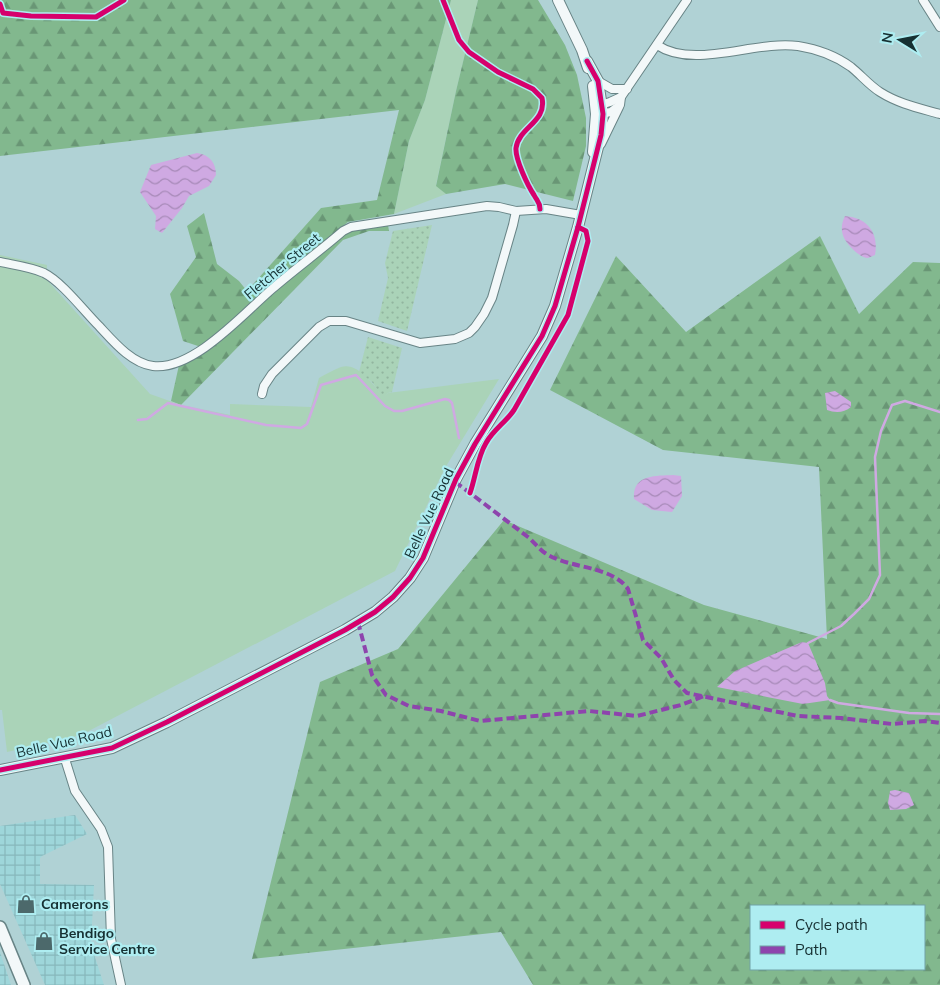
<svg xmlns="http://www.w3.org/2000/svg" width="940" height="985" font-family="Mulish,sans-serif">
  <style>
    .industrial { fill: url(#industrial-grid) }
    .green { fill: #aad3b8 }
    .forest { fill: url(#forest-firs); fill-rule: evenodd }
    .park { fill: url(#park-dots) }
    .water { fill: url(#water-waves) }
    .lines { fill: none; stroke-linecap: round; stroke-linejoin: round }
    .stream { stroke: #cfa9e2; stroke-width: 2.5 }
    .minor-casing { stroke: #688486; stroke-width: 10 }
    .tertiary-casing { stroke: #688486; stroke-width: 12 }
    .secondary-casing { stroke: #688486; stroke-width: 14 }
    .minor { stroke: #f3f8f9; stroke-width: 8 }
    .tertiary { stroke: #f3f8f9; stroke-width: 10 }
    .secondary { stroke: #f3f8f9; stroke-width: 11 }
    .quiet { stroke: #8e44ad; stroke-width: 4; stroke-dasharray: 8 4; stroke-linecap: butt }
    .cycleway-casing { stroke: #aeedf1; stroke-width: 8 }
    .cycleway { stroke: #d6006c; stroke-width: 5 }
    .labels { text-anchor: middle; stroke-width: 4.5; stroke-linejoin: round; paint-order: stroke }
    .street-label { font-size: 14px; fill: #163032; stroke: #aeedf1 }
    .poi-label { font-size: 14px; font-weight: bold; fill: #163032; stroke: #aeedf1; text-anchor: start }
  </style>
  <defs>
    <pattern id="industrial-grid" width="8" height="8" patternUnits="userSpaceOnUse" patternTransform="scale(1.25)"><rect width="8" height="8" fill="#9ed6da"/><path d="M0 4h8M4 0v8" fill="none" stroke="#87b8bc"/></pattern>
    <pattern id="forest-firs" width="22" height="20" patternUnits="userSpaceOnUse" patternTransform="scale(1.25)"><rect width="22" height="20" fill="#82b88e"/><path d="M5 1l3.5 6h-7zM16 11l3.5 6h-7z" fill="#699675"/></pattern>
    <pattern id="park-dots" width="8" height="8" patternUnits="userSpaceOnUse" patternTransform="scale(1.25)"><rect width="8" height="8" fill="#aad3b8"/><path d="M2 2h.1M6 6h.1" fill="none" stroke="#92b59f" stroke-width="1.8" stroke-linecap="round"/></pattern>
    <pattern id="water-waves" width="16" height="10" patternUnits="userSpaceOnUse" patternTransform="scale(1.25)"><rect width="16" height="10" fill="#cfa9e2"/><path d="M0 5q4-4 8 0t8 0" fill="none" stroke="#a78ab8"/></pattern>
  </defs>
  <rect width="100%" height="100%" fill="#b0d2d5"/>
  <g class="industrial">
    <path d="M75 815 87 834 42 856 40 858V884L94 885 91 945 104 985H45L0 884V826Z"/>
    <path d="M0 952 11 985H0Z"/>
  </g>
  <g class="green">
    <path d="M451 0H478L456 91 436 185 446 194 394 214 409 141 425 100Z"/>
    <path d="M0 255 47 265 46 279 150 394 181 405 230 415V404L311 407 319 378C326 374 333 370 341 367 358 362 374 385 383 397L388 393 499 379 445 468 395 571 81 735 7 752 2 710H0Z"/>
  </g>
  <g class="forest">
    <path d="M0 0H451L425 100 409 141 394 214 348 222 317 247 201 347 183 341 170 294 196 257 187 226 204 213 217 264 239 281 247 291 321 208 377 200 399 110 0 156Z"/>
    <path d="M478 0H538L565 45 577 75 586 118V146L573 201 505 184 446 194 436 186 456 91Z"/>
    <path d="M388 225 389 231H369L343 240 181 405 171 401 179 365 343 234 356 227Z"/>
    <path d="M820 236 859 314 913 262 940 263V985H533L501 932 252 959 320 682 398 649 504 520 704 605 827 639 819 467 663 450 550 390 616 256 686 332ZM751 906H924V969H751Z"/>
  </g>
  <g class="park">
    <path d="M432 225 407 331 378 321 388 278 385 263 393 231Z"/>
    <path d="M368 337 402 348 392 392 388 393 383 398 372 382 359 372Z"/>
  </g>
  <g class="water">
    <path d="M197 153C210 155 216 163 216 175L209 186 189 196 182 208 162 233 155 229 156 216 140 192 151 165Z"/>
    <path d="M845 216C868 218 879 233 875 255 874 255 869 258 868 258 864 258 860 255 857 253 845 243 837 232 845 216Z"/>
    <path d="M835 391 851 402V407C844 413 835 413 827 410L825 393Z"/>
    <path d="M673 475 681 476 682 496 672 512 652 510 634 499C632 474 656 476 673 475Z"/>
    <path d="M802 642 808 643 825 683 827 696 830 700 803 704 717 687 735 671Z"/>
    <path d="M895 790 909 793 914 805 906 809 890 810 888 803 890 791Z"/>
  </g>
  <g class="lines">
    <g class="stream">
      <path d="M138 420 147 419 168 403 266 425 301 428 307 424 321 385 356 375 385 406 394 411H402L445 399 449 400 452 403 459 438"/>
      <path d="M808 643 841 626 854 614 869 599 880 575 875 457 881 431 892 405 905 401 940 412"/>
      <path d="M830 700 838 703 909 713 940 714"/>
    </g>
    <g class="minor-casing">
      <g id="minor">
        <path d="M923 0 940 27"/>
        <path d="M657 45C694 70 755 40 798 46 817 49 836 56 851 67 861 75 869 85 880 92 899 104 919 108 940 114"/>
        <path d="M598 81 612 89H627"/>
        <path d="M598 106 610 102 621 97"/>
        <path d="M600 114 611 112 620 105 621 97 687 0"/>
        <path d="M601 144 619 107"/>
        <path d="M0 262C14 265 31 267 44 273 62 282 84 311 99 326 113 341 131 363 153 366 193 371 244 313 272 289 295 269 320 251 343 231L351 227 487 206 499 207 516 211 546 209 581 215"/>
        <path d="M262 394 264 386 272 374 319 327 329 321H346L420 343 455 339 469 333 475 327 484 314 492 298 513 225 516 211"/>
        <path d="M65 759 75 791 101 829 108 847 111 939 121 985"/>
      </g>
    </g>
    <g class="tertiary-casing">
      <g id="tertiary">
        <path d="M558 0 582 50 588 68"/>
        <path d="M593 86 596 114 593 152"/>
        <path d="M0 770 112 748 167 722 345 630 375 612 393 597 410 578 423 558 456 479 475 444 542 336 555 306 578 227 601 135 603 114 598 81 587 61"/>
      </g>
    </g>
    <g class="secondary-casing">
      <path id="secondary" d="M0 927 24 985"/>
    </g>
    <use href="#minor" class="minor"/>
    <use href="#tertiary" class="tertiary"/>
    <use href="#secondary" class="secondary"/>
    <g class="quiet">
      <path d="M455 482C480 500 504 519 528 537 534 542 539 549 545 553 569 569 611 565 628 589L643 640 661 658 674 680 687 693 798 716 841 718 892 724 925 721 940 723"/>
      <path d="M358 622 372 675 386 695 409 706 441 711 480 721 589 711 637 716 681 705 704 696"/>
    </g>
    <g class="cycleway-casing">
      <g id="cycleway">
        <path d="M443 0 459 40 469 52 498 72 533 89 542 98C547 122 519 127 516 148 515 159 528 186 534 195 537 201 540 202 540 209"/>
        <path d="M0 4 3 13 31 16 96 17 124 0"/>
        <path d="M470 493C476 476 477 458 486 443 493 430 506 422 514 410L568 315 588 241 586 231 578 227"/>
        <path d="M0 770 112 748 167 722 345 630 375 612 393 597 410 578 423 558 456 479 475 444 542 336 555 306 578 227 601 135 603 114 598 81 587 61"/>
      </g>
    </g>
    <use href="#cycleway" class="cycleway"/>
  </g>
  <defs>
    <g id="shop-bare" transform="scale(1.5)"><path d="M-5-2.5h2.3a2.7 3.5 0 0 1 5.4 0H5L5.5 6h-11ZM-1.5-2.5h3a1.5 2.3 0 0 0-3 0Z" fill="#4c696b" stroke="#aeedf1" stroke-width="2.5" paint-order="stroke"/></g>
  </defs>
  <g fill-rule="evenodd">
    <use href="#shop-bare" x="26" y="904"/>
    <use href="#shop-bare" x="44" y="941"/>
  </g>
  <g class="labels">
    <g class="street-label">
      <text transform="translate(282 266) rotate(-40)" y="5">Fletcher Street</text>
      <text transform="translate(429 513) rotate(-65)" y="5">Belle Vue Road</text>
      <text transform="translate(64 742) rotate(-13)" y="5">Belle Vue Road</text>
    </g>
    <g class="poi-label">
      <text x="41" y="909">Camerons</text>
      <text x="59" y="938">Bendigo<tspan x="59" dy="16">Service Centre</tspan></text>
    </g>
  </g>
  <rect x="750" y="905" width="175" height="65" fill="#aeedf1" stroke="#71a1a5"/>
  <rect x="760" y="921" width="25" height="8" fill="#d6006c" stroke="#71a1a5"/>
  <text x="795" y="930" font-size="15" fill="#163032">Cycle path</text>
  <rect x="760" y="946" width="25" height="8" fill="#8e44ad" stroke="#71a1a5"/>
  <text x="795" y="955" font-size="15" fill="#163032">Path</text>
  <g transform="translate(900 40) rotate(280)" stroke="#aeedf1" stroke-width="4" paint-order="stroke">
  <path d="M0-4L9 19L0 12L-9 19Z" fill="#163032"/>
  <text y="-8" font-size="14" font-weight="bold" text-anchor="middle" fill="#163032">N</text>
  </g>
</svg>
